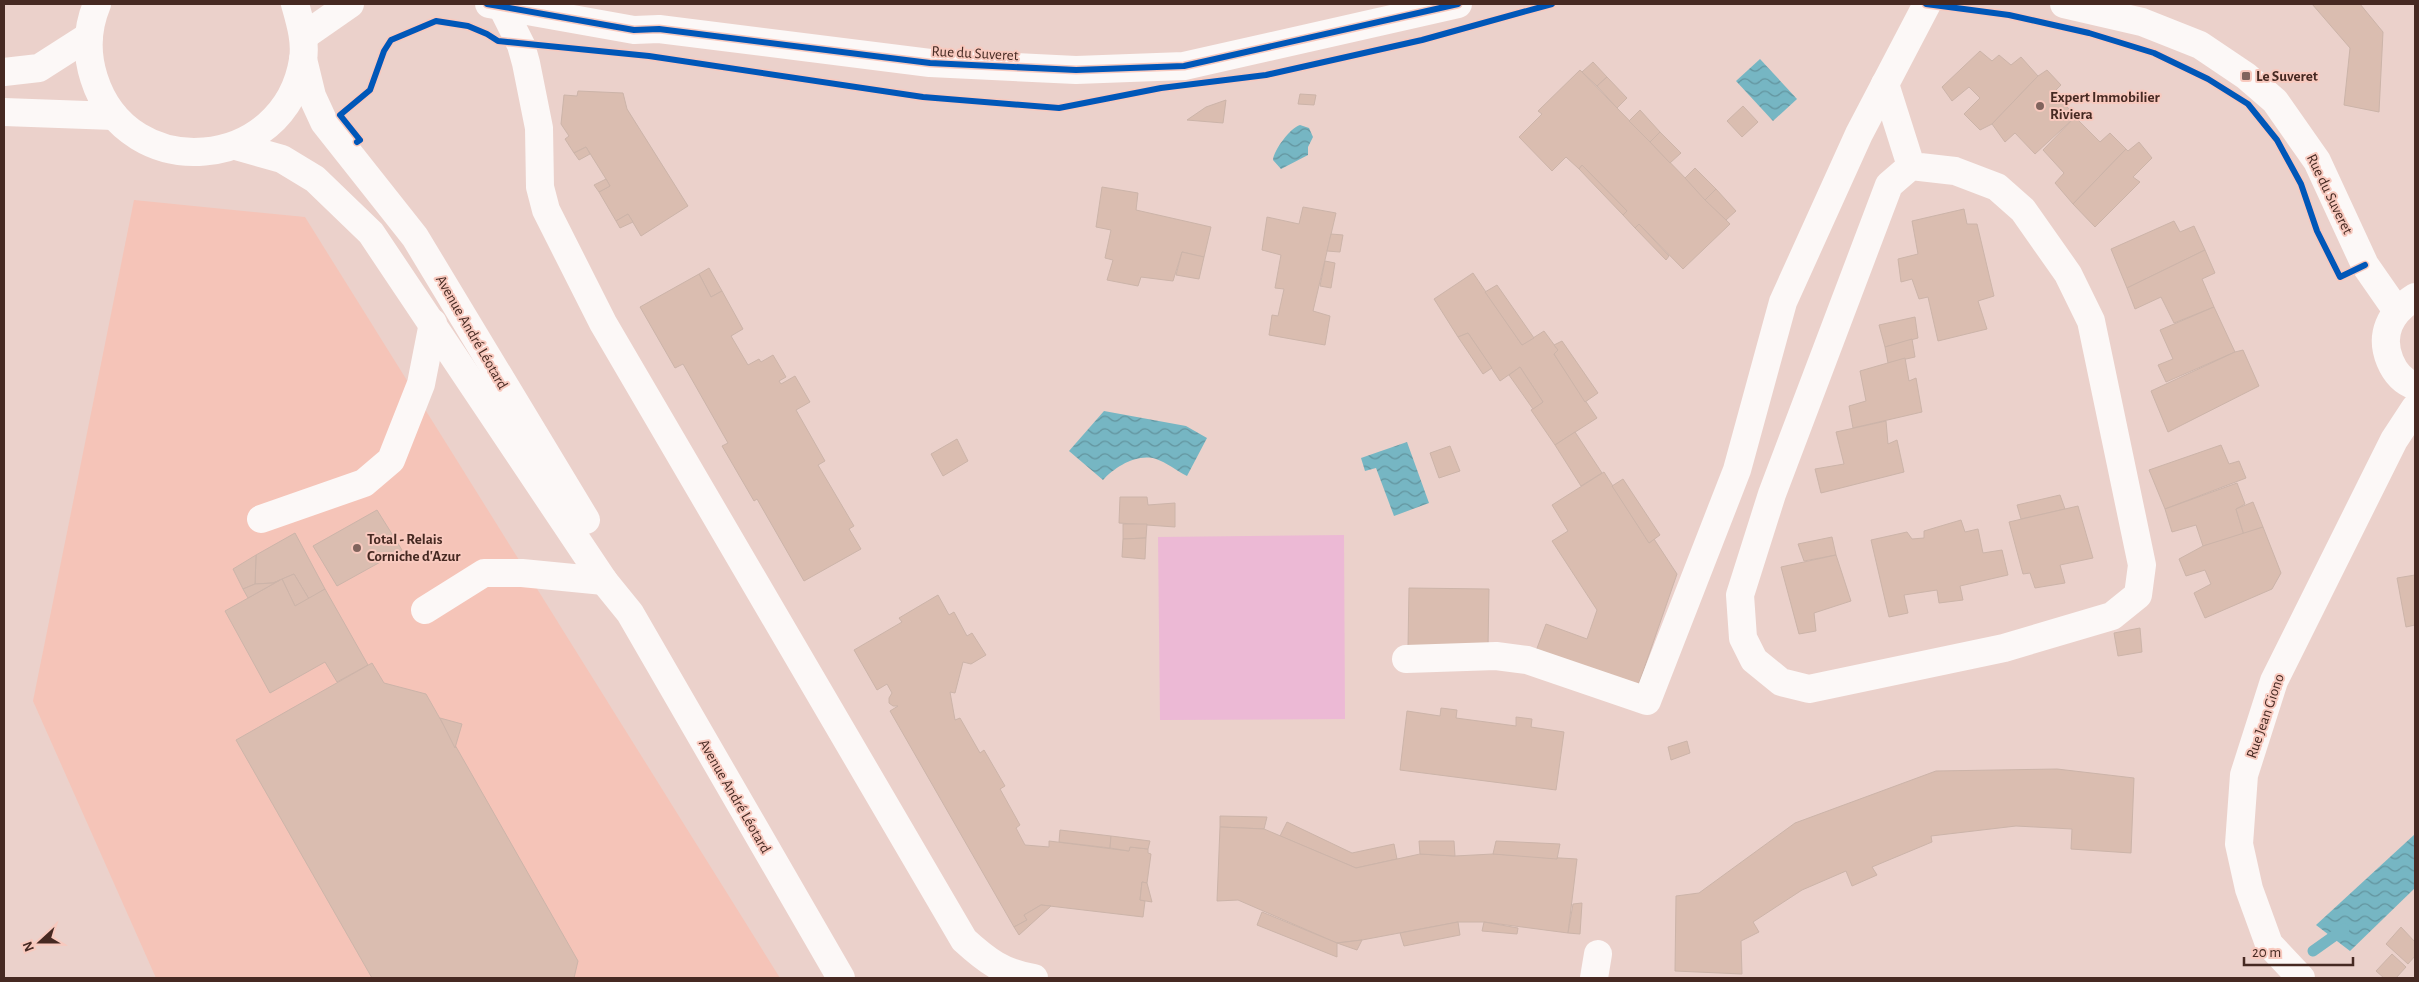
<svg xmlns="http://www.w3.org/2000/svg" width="2419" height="982" font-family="'Alegreya Sans',sans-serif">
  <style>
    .built { fill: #f5c4b8 }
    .grass { fill: #ecb9d5 }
    .water { fill: url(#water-waves) }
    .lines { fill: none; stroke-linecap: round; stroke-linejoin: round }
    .stream { stroke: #76b6c3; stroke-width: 11 }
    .building { fill: #dabdb0; stroke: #ccb4a9 }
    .minor { stroke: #fcf8f7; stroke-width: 28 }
    .major { stroke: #fcf8f7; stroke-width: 28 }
    .cycleway-casing { stroke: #f8c9be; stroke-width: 9 }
    .cycleway { stroke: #0057b8; stroke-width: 6 }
    .poi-dot { fill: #80645d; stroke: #f8c9be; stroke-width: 2 }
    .labels { text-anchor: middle; stroke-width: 4; stroke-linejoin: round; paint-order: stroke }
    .street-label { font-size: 15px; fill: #462922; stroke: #f8c9be }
    .poi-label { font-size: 15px; font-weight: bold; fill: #462922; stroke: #f8c9be; text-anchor: start }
  </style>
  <defs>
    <pattern id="water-waves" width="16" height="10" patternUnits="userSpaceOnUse" patternTransform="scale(1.25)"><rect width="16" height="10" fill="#76b6c3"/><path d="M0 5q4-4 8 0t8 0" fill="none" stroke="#63949e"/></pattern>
  </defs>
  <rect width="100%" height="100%" fill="#ebd1cb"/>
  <path class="built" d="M134 200 305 217 780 978H156L33 701Z"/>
  <path class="grass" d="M1344 535 1345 719 1160 720 1158 537Z"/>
  <g class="water">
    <path d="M1760 59 1797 99 1773 121 1736 81Z"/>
    <path d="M1300 125 1309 128 1313 137 1308 147V155L1281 169 1273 160C1274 150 1290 128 1300 125Z"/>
    <path d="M1104 411 1186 426 1207 438 1187 476C1177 471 1166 462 1156 459 1137 453 1115 467 1103 480L1069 451Z"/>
    <path d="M1407 442 1429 503 1394 516 1376 468 1365 471 1361 458Z"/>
    <path d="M2415 834V888L2350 951 2316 925Z"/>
  </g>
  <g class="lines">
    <path class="stream" d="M2313 951 2344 929"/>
  </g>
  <g class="building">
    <path d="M2312 4H2360L2383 32 2379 112 2344 105 2350 48Z"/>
    <path d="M1980 51 1992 61 1999 55 2011 65 2021 57 2038 76 1992 124 1980 130 1964 114 1980 98 1969 87 1952 101 1942 87Z"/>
    <path d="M1593 62 1607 77 1597 86 1582 72Z"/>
    <path d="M1580 70 1730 224 1683 269 1639 224 1635 228 1623 215 1627 211 1582 165 1579 169 1566 157 1552 171 1519 137 1542 114 1538 111Z"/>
    <path d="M2047 70 2061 85 2055 91 2075 117 2035 154 2015 133 2005 142 1992 124 2038 76Z"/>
    <path d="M1607 77 1627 98 1617 108 1597 86Z"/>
    <path d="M578 91 623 93 627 109 688 206 641 236 628 214 616 221 599 192 610 186 606 179 586 147 574 153 565 139 569 136 561 124 564 95 577 96Z"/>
    <path d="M1300 94 1316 95 1314 105 1298 104Z"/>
    <path d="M1226 100 1223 123 1187 120 1206 107Z"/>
    <path d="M1743 106 1758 122 1742 137 1727 121Z"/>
    <path d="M1640 110 1660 132 1650 142 1629 121Z"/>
    <path d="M2075 117 2100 142 2110 133 2126 149 2073 204 2055 183 2064 173 2043 150Z"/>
    <path d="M1660 132 1681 153 1670 163 1650 142Z"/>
    <path d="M2139 142 2152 158 2133 177 2140 182 2095 227 2073 204 2126 149 2128 151Z"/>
    <path d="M586 147 590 154 579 160 574 153Z"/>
    <path d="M1582 165 1627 211 1623 215 1579 169Z"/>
    <path d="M1695 168 1716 189 1705 200 1685 178Z"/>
    <path d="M606 179 610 186 599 192 594 185Z"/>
    <path d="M1102 187 1138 193 1136 210 1211 227 1204 257 1182 252 1173 281 1141 277 1138 286 1107 280 1113 260 1105 258 1111 230 1096 227Z"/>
    <path d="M1716 189 1736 211 1726 220 1705 200Z"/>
    <path d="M1303 207 1336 213 1313 311 1330 316 1325 345 1269 335 1272 315 1278 316 1284 289 1275 288 1281 255 1262 250 1267 217 1299 224Z"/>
    <path d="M1964 209 1967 224H1977L1994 296 1978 301 1987 329 1938 341 1928 297 1919 299 1912 279 1901 282 1898 259 1918 254 1912 221Z"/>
    <path d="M628 214 633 222 620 228 616 221Z"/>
    <path d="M2174 221 2180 232 2194 226 2205 250 2127 288 2111 249Z"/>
    <path d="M1639 224 1669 256 1666 260 1635 228Z"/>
    <path d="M1331 234 1343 235 1340 252 1327 251Z"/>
    <path d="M2205 250 2215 273 2202 279 2214 307 2174 323 2161 297 2135 309 2127 288Z"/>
    <path d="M1182 252 1204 257 1199 279 1176 275Z"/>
    <path d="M1325 261 1335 263 1331 288 1320 286Z"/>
    <path d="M709 268 722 291 711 297 699 274Z"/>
    <path d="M1473 273 1522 345 1544 331 1558 350 1554 354 1597 418 1555 445 1531 410 1543 402 1520 367 1500 381 1468 333 1458 337 1434 299Z"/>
    <path d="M699 274 711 297 722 291 743 329 731 336 748 365 759 359 761 362 773 355 786 377 779 381 781 384 795 376 810 402 796 410 825 461 818 465 854 526 849 529 861 549 804 581 757 499 754 501 722 446 728 443 683 364 675 368 640 307Z"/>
    <path d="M1497 285 1534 338 1522 345 1485 292Z"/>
    <path d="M2214 307 2235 352 2166 382 2158 365 2173 359 2160 330Z"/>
    <path d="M1915 317 1918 338 1885 347 1879 325Z"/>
    <path d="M1468 333 1492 368 1483 374 1458 337Z"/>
    <path d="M1912 339 1915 357 1888 363 1885 347Z"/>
    <path d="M1562 341 1598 393 1585 402 1554 354 1558 350 1554 345Z"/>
    <path d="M2243 350 2259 386 2168 432 2151 391 2235 352Z"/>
    <path d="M1905 358 1909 381 1916 378 1922 412 1853 428 1849 406 1866 401 1860 371Z"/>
    <path d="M1520 367 1543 402 1533 409 1509 375Z"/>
    <path d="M1886 421 1888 444 1897 440 1904 472 1821 493 1815 469 1844 464 1836 432Z"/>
    <path d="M1575 432 1602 473 1581 486 1555 445Z"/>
    <path d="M957 439 968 461 943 476 931 454Z"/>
    <path d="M2221 445 2229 464 2239 461 2246 478 2165 509 2149 470Z"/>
    <path d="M1450 446 1460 471 1439 478 1430 453Z"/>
    <path d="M1604 472 1649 543 1654 539 1677 574 1638 686 1536 651 1546 624 1587 639 1597 610 1552 541 1568 531 1552 505Z"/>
    <path d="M1623 479 1660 535 1649 543 1612 486Z"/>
    <path d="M2237 483 2245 504 2236 509 2244 535 2203 546 2196 525 2172 532 2165 509Z"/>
    <path d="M2060 495 2065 509 2021 519 2017 505Z"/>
    <path d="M1120 497H1147L1148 505 1175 503V527L1119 523Z"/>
    <path d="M2253 502 2263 527 2244 535 2236 509Z"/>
    <path d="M2078 506 2093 558 2060 565 2065 583 2035 588 2030 573 2023 574 2009 522Z"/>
    <path d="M377 510 402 550 337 586 313 546Z"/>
    <path d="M1961 520 1965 532 1978 529 1983 553 2002 550 2008 575 1960 586 1963 600 1939 603 1937 590 1904 595 1908 613 1889 617 1871 540 1907 532 1912 539 1924 538V531Z"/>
    <path d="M1123 524H1147L1146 538 1123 539Z"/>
    <path d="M2263 527 2281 573 2272 589 2205 618 2194 593 2211 584 2205 570 2186 576 2179 559 2203 546Z"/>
    <path d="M295 533 325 589 309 599 294 574 273 583 255 584 256 555Z"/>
    <path d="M1832 537 1836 555 1804 561 1798 544Z"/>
    <path d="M1146 538 1145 559 1122 557 1123 539Z"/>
    <path d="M256 555 255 584 243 589 233 569Z"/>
    <path d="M1836 555 1851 601 1814 613 1816 631 1799 634 1781 567Z"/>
    <path d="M294 574 309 599 295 606 282 579Z"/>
    <path d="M2415 575V625L2406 627 2397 578Z"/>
    <path d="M282 579 295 606 325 589 368 665 337 682 325 662 270 693 225 611Z"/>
    <path d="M280 580 248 598 243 589 255 584 273 583Z"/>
    <path d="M1409 588 1489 589 1488 648 1408 647Z"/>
    <path d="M938 595 949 615 954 612 967 636 972 633 986 655 971 664 963 662 955 693 950 692 955 720 960 718 980 753 984 750 1005 786 1000 789 1020 825 1016 828 1025 845 1049 847V841L1129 851 1130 847 1148 849V853L1151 854 1147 883 1142 882 1140 900 1145 901 1143 917 1041 905 1024 915 1027 920 1014 927 890 711 898 706H893L889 703V698L892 693 887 684 877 690 854 650 902 622 899 618Z"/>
    <path d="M2140 628 2142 652 2118 656 2114 633Z"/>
    <path d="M372 663 384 683 426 694 578 961 574 978H372L236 740Z"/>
    <path d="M1441 708 1457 710 1456 718 1516 726V717L1532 719 1531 727 1564 732 1556 790 1400 770 1407 711 1440 716Z"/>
    <path d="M440 718 462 724 455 748Z"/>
    <path d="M1687 741 1690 753 1671 760 1668 747Z"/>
    <path d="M2057 769 2134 778 2131 853 2071 849 2072 829 2016 826 1931 836 1932 842 1872 867 1877 875 1852 886 1846 871 1802 890 1753 922 1759 932 1741 941 1742 974 1675 971 1676 896 1699 893 1795 823 1936 771Z"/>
    <path d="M1220 816 1267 817 1264 829 1220 827Z"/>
    <path d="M1287 822 1352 853 1394 844 1397 859 1356 868 1280 836Z"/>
    <path d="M1220 827 1264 829 1356 868 1420 854 1455 856 1493 854 1577 859 1568 933 1484 922H1458L1362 940 1337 943 1238 900 1217 901Z"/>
    <path d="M1060 830 1111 836 1110 848 1059 842Z"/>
    <path d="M1111 836 1150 841 1148 849 1130 847 1129 851 1110 848Z"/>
    <path d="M1419 841H1454L1455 856 1420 854Z"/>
    <path d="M1496 841 1560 844 1557 859 1493 854Z"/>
    <path d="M1142 882 1147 883 1152 902 1140 900Z"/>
    <path d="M1582 903 1580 934 1568 933 1573 904Z"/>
    <path d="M1041 905 1051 906 1019 935 1014 927 1027 920 1024 915Z"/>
    <path d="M1262 912 1337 943V957L1257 925Z"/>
    <path d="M1458 922 1460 935 1404 946 1400 933Z"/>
    <path d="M1484 922 1518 928 1517 934 1482 931Z"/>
    <path d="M2401 927 2415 942V956L2408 964 2386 944Z"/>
    <path d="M1362 940 1357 950 1337 943Z"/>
    <path d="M2392 954 2406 967 2396 978H2384L2376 971Z"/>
  </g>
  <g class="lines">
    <g class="minor">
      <path d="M489 4 634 30 659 29 930 63 1076 70 1184 66 1458 4"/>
      <path d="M2064 4 2142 22 2200 45 2246 76 2275 101 2317 161 2365 265 2397 311"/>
      <path d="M502 7 521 45 526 63 539 128 540 187 546 210 603 323 964 940C987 961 1003 973 1034 978"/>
      <path d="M304 36 350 4"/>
      <path d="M4 72 39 68 89 36"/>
      <path d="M1885 84 1911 166 1889 185 1772 494 1740 595 1743 638 1754 660 1781 682 1809 689 2004 648 2112 616 2138 595 2142 565 2091 321 2068 274 2023 210 1997 187 1955 171 1911 166"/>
      <path d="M4 112 114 116"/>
      <path d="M2415 297C2404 304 2394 312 2389 325 2380 347 2392 378 2415 386"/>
      <path d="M261 519 364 483 391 460 421 384 433 323"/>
      <path d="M425 610 484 573H522L604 581"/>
      <path d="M1406 659 1496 656 1527 660 1647 701 1737 470 1783 302 1859 134 1927 4"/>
      <path d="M1594 978 1598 954"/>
      <path d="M2301 978 2269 944 2249 889 2239 844 2244 775 2274 681 2394 440 2415 408"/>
    </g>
    <g class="major">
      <path d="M97 4C87 28 86 53 94 78 128 186 285 172 303 60 306 41 300 22 295 4"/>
      <path d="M303 59 312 96 324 122 415 237 586 520"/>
      <path d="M236 146 282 159 315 179 371 233 604 581 630 613 841 978"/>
    </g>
    <g class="cycleway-casing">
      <g id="cycleway">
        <path d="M487 4 634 30 659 29 930 63 1076 70 1184 66 1458 4"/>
        <path d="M1926 4 2009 15 2089 33 2154 53 2208 79 2248 104 2277 140 2301 184 2317 231 2340 277 2365 265"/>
        <path d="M357 142 360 140 340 115 370 90 384 51 391 40 436 21 468 26 487 34 498 41 649 56 923 97 1059 108 1161 88 1266 75 1422 40 1552 4"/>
      </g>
    </g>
    <use href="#cycleway" class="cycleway"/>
  </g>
  <g class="poi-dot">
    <rect x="2241" y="71" width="10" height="10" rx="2.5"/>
    <circle cx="2040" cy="106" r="5"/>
    <circle cx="357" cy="548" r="5"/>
  </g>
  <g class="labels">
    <g class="street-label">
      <text transform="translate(975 53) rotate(3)" y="5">Rue du Suveret</text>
      <text transform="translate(2330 194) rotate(64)" y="5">Rue du Suveret</text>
      <text transform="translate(472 332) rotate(60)" y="5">Avenue André Léotard</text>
      <text transform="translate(2265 716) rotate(-71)" y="5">Rue Jean Giono</text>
      <text transform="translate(735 796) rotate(60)" y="5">Avenue André Léotard</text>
    </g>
    <g class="poi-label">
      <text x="2256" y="81">Le Suveret</text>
      <text x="2050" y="102">Expert Immobilier<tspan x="2050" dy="17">Riviera</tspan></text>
      <text x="367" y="544">Total - Relais<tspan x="367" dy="17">Corniche d'Azur</tspan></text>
    </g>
  </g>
  <rect width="2419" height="982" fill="none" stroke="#462922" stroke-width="10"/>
  <g transform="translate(40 942) rotate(249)" stroke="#f8c9be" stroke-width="4" paint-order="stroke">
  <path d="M0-4L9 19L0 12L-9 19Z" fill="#462922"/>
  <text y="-8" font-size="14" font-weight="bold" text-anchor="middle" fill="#462922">N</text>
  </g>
  <path d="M2244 957v8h109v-8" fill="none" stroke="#462922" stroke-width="2.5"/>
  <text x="2252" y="957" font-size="15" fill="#462922" stroke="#f8c9be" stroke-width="4" paint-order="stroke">20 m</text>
</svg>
